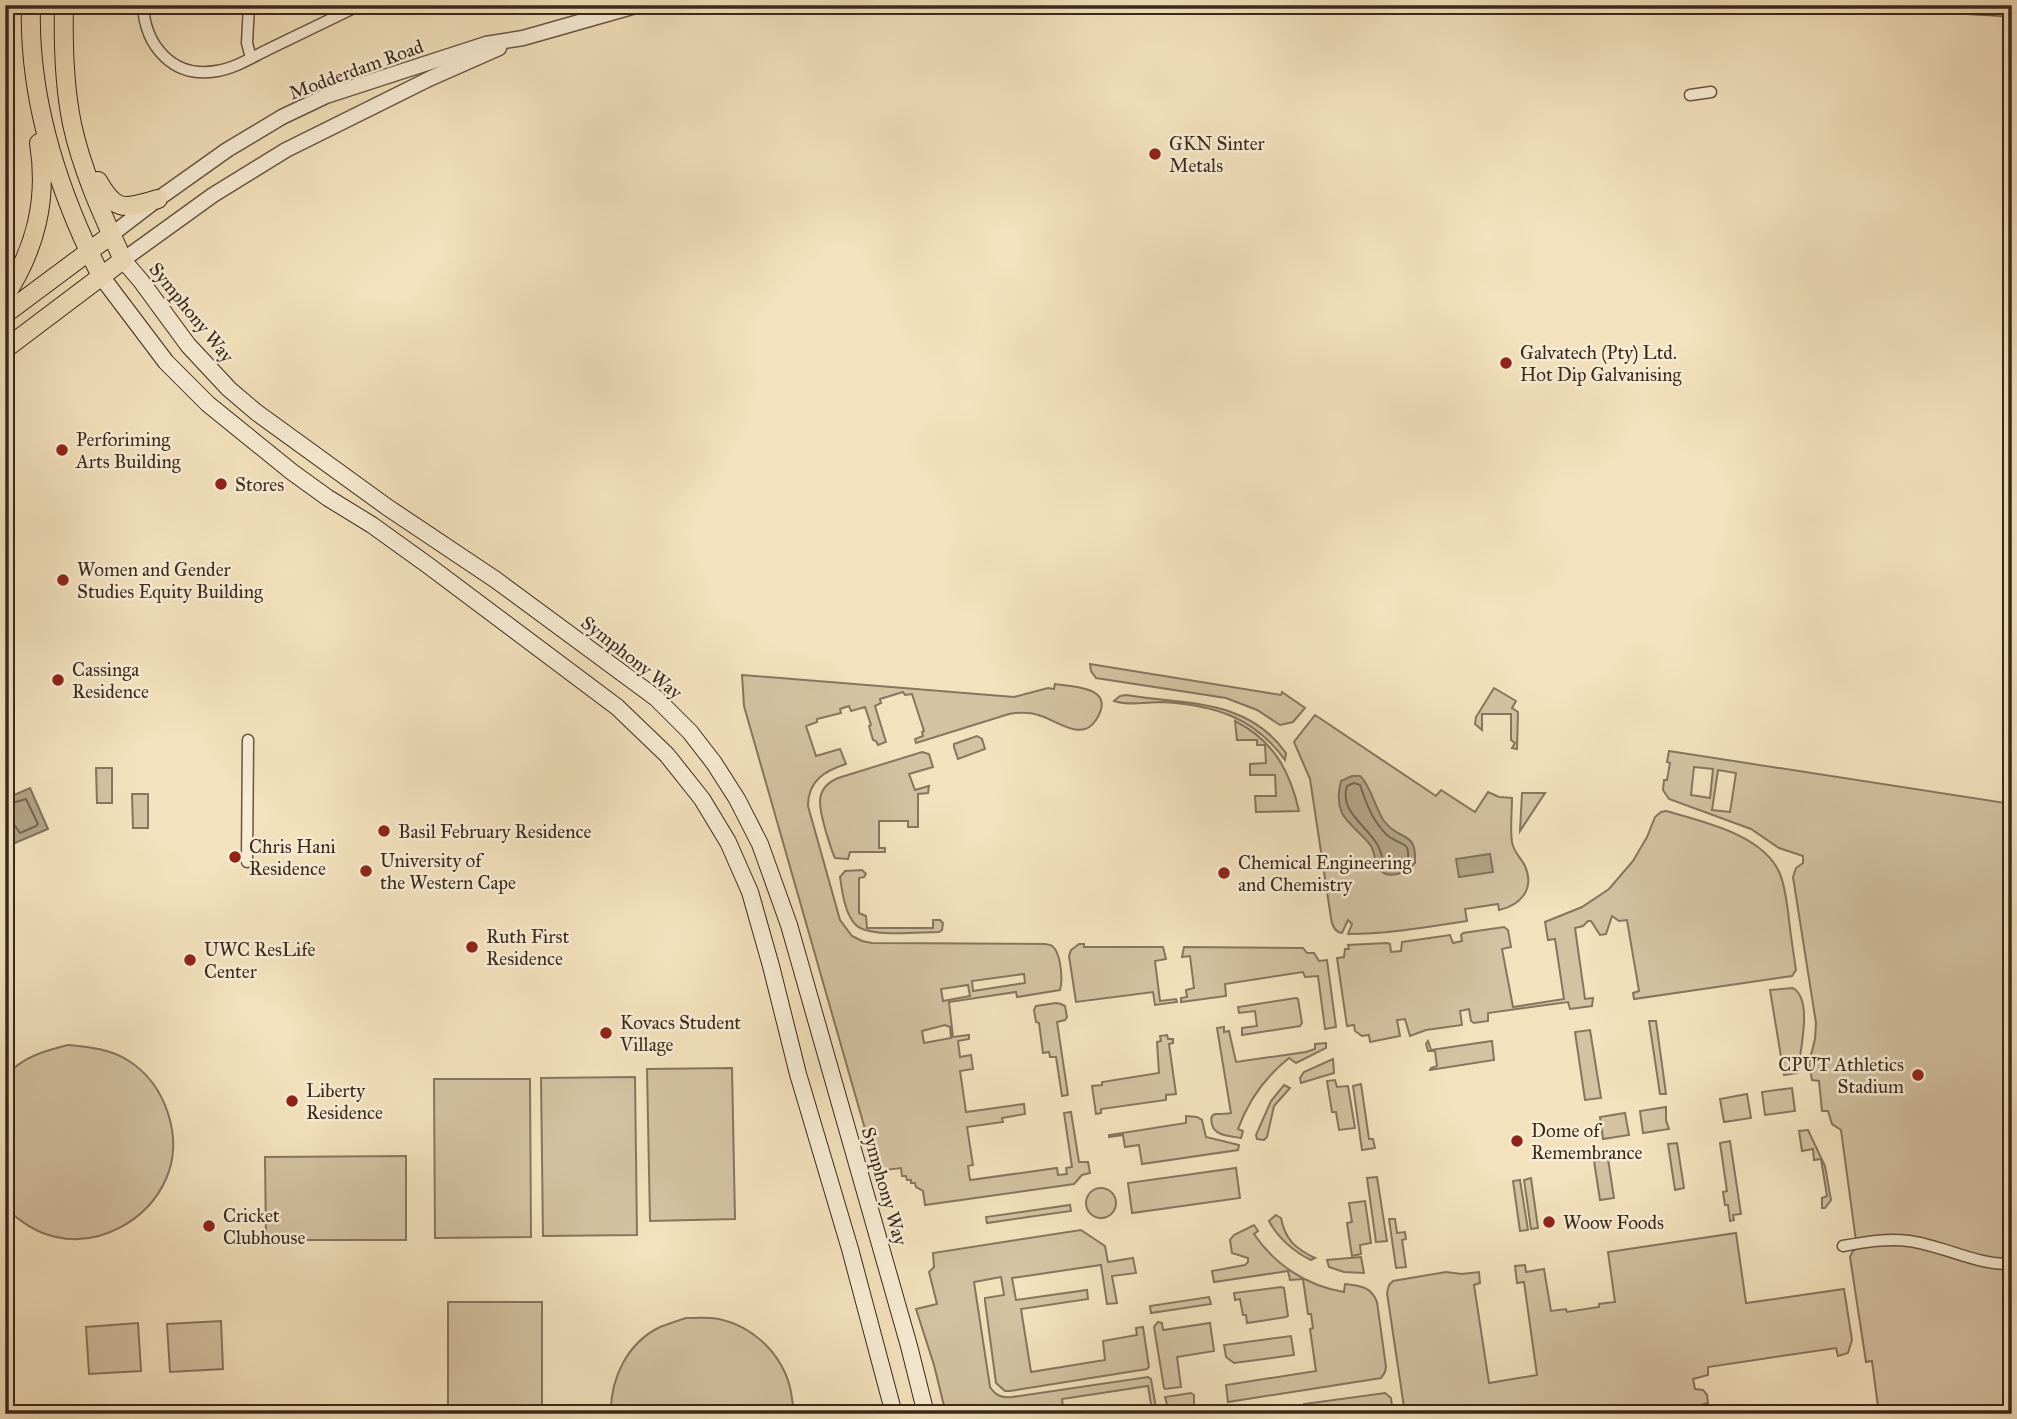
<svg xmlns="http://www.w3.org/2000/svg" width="2017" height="1419" font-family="'IM FELL Great Primer',serif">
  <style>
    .green { fill: #d4c2a2; stroke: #87755f; stroke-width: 2; fill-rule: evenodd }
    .water { fill: #b4a386; stroke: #83725c; stroke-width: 2 }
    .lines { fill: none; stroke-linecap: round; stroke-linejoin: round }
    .shore { stroke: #776651; stroke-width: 2 }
    .minor-casing { stroke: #685644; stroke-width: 13 }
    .tertiary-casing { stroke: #685644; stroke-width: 17 }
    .secondary-casing { stroke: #3a281c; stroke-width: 18 }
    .primary-casing { stroke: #3a281c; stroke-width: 20 }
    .minor { stroke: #f7ecd4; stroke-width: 10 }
    .tertiary { stroke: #f7ecd4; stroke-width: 14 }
    .secondary { stroke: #f7ecd4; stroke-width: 16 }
    .primary { stroke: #f3e2bd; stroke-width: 18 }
    .poi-dot { fill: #8f2418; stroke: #f7ecd4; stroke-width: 2.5 }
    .labels { text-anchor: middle; stroke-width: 5; stroke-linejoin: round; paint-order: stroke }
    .street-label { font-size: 19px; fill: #3a281c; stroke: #f7ecd4 }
    .poi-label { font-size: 19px; fill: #3a281c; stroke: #f7ecd4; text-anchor: start }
  </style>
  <rect width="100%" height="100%" fill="#f3e2bd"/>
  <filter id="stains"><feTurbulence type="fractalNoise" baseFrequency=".00286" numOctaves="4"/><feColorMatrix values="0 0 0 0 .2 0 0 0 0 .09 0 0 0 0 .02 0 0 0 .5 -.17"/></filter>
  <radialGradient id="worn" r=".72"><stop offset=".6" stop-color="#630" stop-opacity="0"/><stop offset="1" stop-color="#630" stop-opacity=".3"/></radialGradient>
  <g class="green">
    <path d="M1090 664 1281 695 1282 692 1305 708 1293 722 1280 725 1257 710 1226 698 1096 678 1091 671Z"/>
    <path d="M742 675 1014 697 1048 688 1054 689 1055 684C1075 687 1117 687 1096 720 1082 742 1058 721 1041 716 1031 712 1020 712 1009 714L916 743 915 739 923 736 922 732 924 731 912 694 905 695 903 692 880 699 881 703 875 706 886 742 878 745 876 741 873 740 869 726 871 725 865 707 851 711 849 706 840 709 841 713 817 719V722L806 726 816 756 840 749 846 764C824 771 808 781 808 806L840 920 852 936 862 941 872 943 1045 944C1050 945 1051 944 1055 949 1061 958 1063 981 1060 990L1017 997 1016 992 949 1002 953 1037 969 1035V1039L958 1041 960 1057 971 1055 973 1069 960 1071 966 1112 1024 1104 1025 1114 1002 1118 1003 1122 967 1127 973 1165 968 1166 970 1180 1057 1168 1058 1175 1067 1174 1066 1168 1072 1167 1064 1113 1071 1112 1079 1162H1088L1090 1173 1082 1175 1074 1184 925 1205 923 1191 916 1187 915 1183H911V1180H907L906 1176H902L901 1168 877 1171 744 706ZM1024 974 1025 983 973 991 972 981ZM968 985 970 996 943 1001 941 989ZM945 1025 950 1027 951 1038 924 1043 922 1031Z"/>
    <path d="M1494 688 1516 701 1512 708 1518 712 1517 749 1512 748 1515 743 1511 740V714H1482V730L1475 724 1476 717Z"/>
    <path d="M1126 695C1186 705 1247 698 1286 753L1285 760C1254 717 1214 705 1162 702 1147 702 1128 706 1114 701L1120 696Z"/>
    <path d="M1315 715 1436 796 1441 790 1475 812 1488 792 1499 797 1512 798C1512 812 1510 828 1512 842 1513 851 1521 858 1525 866 1535 889 1521 905 1499 910L1498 904 1465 909 1467 921C1427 927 1388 934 1348 934L1352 924 1348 920 1342 933C1334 932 1332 925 1331 918L1310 779 1294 742Z"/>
    <path d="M1235 721C1273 740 1290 771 1299 811L1256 812 1255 796H1276L1275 775H1250V764L1266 763 1265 745H1257V740H1237Z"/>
    <path d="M977 736 982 739 985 749 958 759 954 747V744Z"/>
    <path d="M1669 751 2012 804V1414H1879L1872 1361 1866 1362 1850 1257 1853 1251 1857 1248 1841 1130 1832 1124 1828 1111H1822L1819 1081 1812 1080 1809 1063 1815 1039 1816 1023 1793 877 1796 868 1803 863V856L1779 848 1751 829 1669 799 1663 790 1664 780H1667L1670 763 1667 762ZM1694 767 1713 769 1710 798 1691 795ZM1718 770 1736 773 1730 812 1712 810Z"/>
    <path d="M922 752 929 754 933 767 909 774 915 790 929 786 928 793 918 794V827H908V821H879V848H885V852H850L848 859 835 858C831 850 829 841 826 832 820 810 812 789 838 778Z"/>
    <path d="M96 768H112V803H97Z"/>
    <path d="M1522 793H1545L1520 831Z"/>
    <path d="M132 794H148V828H133Z"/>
    <path d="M1666 811C1704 822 1764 835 1780 874 1785 886 1786 899 1788 911 1790 931 1793 950 1796 970L1792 976 1634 999 1633 993 1639 991 1627 920 1619 921 1612 916 1606 934 1600 935 1591 921H1588L1583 926 1575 928 1585 999 1593 998 1592 1006 1570 1009 1568 1002 1488 1013V1021L1474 1023 1471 1021 1469 1009 1460 1011 1462 1025 1426 1030 1410 1036 1405 1019 1397 1020 1400 1036 1370 1042 1369 1035 1362 1036 1355 1031 1354 1025 1347 1026 1337 958 1344 957 1345 949H1349L1348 945 1387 943 1390 944 1391 952 1401 951 1402 942 1450 935 1453 943 1462 941 1461 935 1463 933 1504 927 1508 930 1511 947 1502 949 1513 1007 1564 999 1555 939 1548 940 1545 922 1582 907 1609 889 1633 861 1647 837 1655 817 1661 812Z"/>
    <path d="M862 870 866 874 864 877 859 878V913L866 916 867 928H933V920H940L943 923 942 930 939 932C919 932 870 938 856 925 845 915 842 891 840 877L845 871Z"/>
    <path d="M1079 944H1084V947H1163L1166 959 1155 961 1160 1001 1176 999 1177 1002 1155 1005 1153 992 1076 1002 1069 956 1071 950Z"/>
    <path d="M1184 947 1303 948 1307 953H1314L1319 961 1327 960 1336 1027 1325 1029 1318 976 1305 977 1303 972 1225 984 1226 996 1181 1002V998L1187 997 1186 990 1194 988 1190 956 1182 957Z"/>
    <path d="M1793 988C1814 1000 1799 1053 1798 1073L1784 1075 1770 990Z"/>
    <path d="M1296 998 1298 999 1302 1023 1300 1026 1242 1035V1028L1257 1026 1255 1011 1239 1013 1238 1007Z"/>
    <path d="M1056 1003 1061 1004 1065 1006 1067 1017 1065 1020 1057 1022 1068 1095 1062 1096 1056 1057H1050L1049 1052 1043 1053 1039 1023 1036 1022 1034 1010 1036 1006Z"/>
    <path d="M1649 1021H1656L1666 1094H1660Z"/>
    <path d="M1224 1027V1032L1229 1031 1236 1062 1306 1052 1315 1049V1044L1326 1043V1048L1296 1063 1289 1058C1265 1077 1249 1099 1238 1129L1243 1131 1241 1138C1230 1136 1214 1136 1212 1124 1211 1120 1210 1116 1215 1114 1217 1114 1227 1114 1231 1113L1217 1028Z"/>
    <path d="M1590 1030 1601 1098 1585 1100 1575 1032Z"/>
    <path d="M1167 1035 1168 1039H1173V1043L1169 1044 1176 1094 1166 1095V1100L1101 1109V1113L1096 1114 1092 1086 1102 1085V1082L1159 1073 1157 1042 1161 1041 1160 1036Z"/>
    <path d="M1428 1041 1431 1050 1492 1041 1494 1060 1430 1070 1431 1068 1437 1066 1435 1051H1428L1426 1044Z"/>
    <path d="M68 1045C89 1047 111 1049 129 1061 166 1085 184 1138 166 1179 148 1220 100 1247 56 1237 36 1233 20 1221 5 1208V1077C22 1057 44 1051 68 1045Z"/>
    <path d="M1333 1059 1334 1073 1301 1083 1300 1078 1304 1072Z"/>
    <path d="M732 1068 735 1219 650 1221 647 1069Z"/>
    <path d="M635 1077 637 1235 543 1236 541 1078Z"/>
    <path d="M434 1079H530L531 1237 435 1238Z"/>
    <path d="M1335 1080 1337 1087 1348 1086 1355 1128 1339 1130 1336 1112H1332L1327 1081Z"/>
    <path d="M1361 1084 1369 1139H1373L1375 1148 1362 1150 1353 1086Z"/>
    <path d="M1284 1085 1290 1088 1274 1106 1267 1137 1264 1140 1257 1139 1256 1135 1271 1101Z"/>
    <path d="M1792 1088 1795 1111 1765 1115 1762 1092Z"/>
    <path d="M1747 1094 1751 1118 1724 1122 1720 1099Z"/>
    <path d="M1666 1107V1120L1669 1129 1643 1133 1640 1111Z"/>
    <path d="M1625 1113 1629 1135 1603 1139 1600 1117Z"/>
    <path d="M1186 1116 1197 1117 1202 1120 1206 1137 1239 1145 1238 1150 1142 1164 1139 1145 1125 1147 1123 1135 1109 1137V1135L1186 1123Z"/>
    <path d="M1808 1130 1825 1166 1831 1200 1825 1208H1822V1198L1827 1196 1821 1159 1814 1160 1813 1149 1802 1151 1799 1131Z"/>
    <path d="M1730 1141 1741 1214 1733 1215 1734 1220 1730 1221 1728 1205H1725L1723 1192 1727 1191 1720 1143Z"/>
    <path d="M1677 1143 1684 1188 1675 1190 1668 1144Z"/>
    <path d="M406 1156V1240H266L265 1157Z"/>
    <path d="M1608 1159 1614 1198 1600 1200 1594 1161Z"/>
    <path d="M1236 1168 1240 1198 1132 1213 1128 1183Z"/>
    <path d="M1377 1177 1387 1241 1376 1242 1367 1178Z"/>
    <path d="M1531 1178 1538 1228 1531 1229 1524 1180Z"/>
    <path d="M1520 1180 1528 1230 1520 1231 1513 1181Z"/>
    <circle cx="1101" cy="1203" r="15"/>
    <path d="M1365 1201 1371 1243 1360 1245 1361 1254 1352 1256 1347 1223 1352 1222 1349 1203Z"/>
    <path d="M1070 1205 1071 1211 987 1223 986 1217Z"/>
    <path d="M1276 1215 1281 1218C1285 1240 1296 1249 1315 1258L1311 1260C1294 1252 1278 1238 1269 1221Z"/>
    <path d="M1395 1219 1397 1233 1405 1232 1406 1239 1402 1240 1406 1267 1396 1268 1389 1219Z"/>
    <path d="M1254 1225 1258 1231 1254 1234C1275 1265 1307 1286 1344 1292L1345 1284C1360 1286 1371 1286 1377 1302L1386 1367 1385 1372 1381 1378 1228 1402 1226 1385 1316 1371 1310 1329 1313 1328 1311 1314H1308L1303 1279 1290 1280 1288 1271 1214 1282 1212 1271 1245 1265 1248 1262V1258L1232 1253 1230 1240 1234 1235Z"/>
    <path d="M1081 1230 1105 1246 1108 1262 1133 1258 1136 1273 1112 1276 1117 1303 1107 1304 1101 1265 1012 1278 1016 1300 1087 1290 1088 1299 1021 1309 1031 1372 1105 1360 1103 1341 1137 1335 1136 1328 1143 1327 1149 1367 1147 1369 1010 1391H1005L996 1383 985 1301V1298L1004 1295 1001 1277 974 1282 990 1387C996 1396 1002 1398 1012 1397L1148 1377 1151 1379 1157 1414H1134L1152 1410 1148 1386 1062 1399 1064 1414H946L934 1365 916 1309 937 1304 929 1272 934 1267 933 1253Z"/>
    <path d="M1736 1233 1746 1303 1844 1289 1852 1340 1848 1353 1838 1356 1836 1348 1708 1367V1375L1693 1379 1695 1389 1703 1390 1707 1395 1708 1403 1700 1405 1701 1414H1405L1387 1293 1389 1285 1393 1281 1446 1272 1462 1274 1479 1272 1480 1283 1474 1285 1489 1383 1537 1375 1524 1282 1517 1283 1515 1266 1525 1265 1526 1272 1544 1269 1551 1311 1566 1309 1567 1312 1599 1307V1304L1615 1302 1608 1252Z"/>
    <path d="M1361 1257 1364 1273 1344 1272 1329 1267 1327 1260Z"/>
    <path d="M1281 1287 1284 1288 1288 1316 1286 1317 1247 1323 1246 1315H1243L1240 1299 1235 1300 1234 1293Z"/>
    <path d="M1209 1297 1211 1304 1151 1313 1150 1306Z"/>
    <rect x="448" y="1302" width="94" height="112"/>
    <path d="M686 1318C696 1318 708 1317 719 1319 755 1327 784 1356 791 1392 792 1400 794 1406 793 1414H611C610 1379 627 1343 660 1327 668 1324 677 1321 686 1318Z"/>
    <path d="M221 1321 223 1369 170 1372 167 1324Z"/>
    <path d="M1158 1322 1162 1323 1163 1330 1210 1323 1214 1351 1177 1357 1181 1387 1165 1389 1164 1388 1154 1327Z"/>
    <path d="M138 1323 141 1371 89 1374 86 1327Z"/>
    <path d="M1291 1336 1294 1355 1234 1363 1226 1357 1224 1345Z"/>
    <path d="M1191 1393 1194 1395V1407L1172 1411 1168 1408 1165 1397Z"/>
    <path d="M1385 1393 1391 1398 1393 1414H1306L1304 1404Z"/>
  </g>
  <g class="water">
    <path d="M1352 776H1360C1370 784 1375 808 1384 821 1399 842 1417 829 1415 863 1407 871 1398 877 1386 874 1375 870 1376 855 1371 846 1363 834 1348 825 1342 813 1337 802 1338 792 1341 781Z"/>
    <path d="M30 788 48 829 15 843 5 821V799Z"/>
    <path d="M1490 854 1493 872 1459 877 1456 859Z"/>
  </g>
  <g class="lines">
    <g class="shore">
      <path d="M1354 783 1360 785C1365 799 1370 815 1380 827 1383 831 1388 837 1393 839 1404 846 1409 842 1408 859 1403 867 1394 870 1385 865 1382 858 1381 850 1377 844 1365 824 1339 811 1347 786Z"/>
      <path d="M5 805 26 799 38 824 36 826 20 833 13 823 5 821"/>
    </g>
    <g class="minor-casing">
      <g id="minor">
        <path d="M143 5C145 46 173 79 217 71 235 68 251 58 267 50 298 35 329 20 360 5"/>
        <path d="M249 5 247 43 251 58"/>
        <path d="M1690 95 1711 92"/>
        <path d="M247 862 248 740"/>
        <path d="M1843 1246C1865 1242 1888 1238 1909 1241 1945 1246 1975 1265 2012 1264"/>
      </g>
    </g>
    <g class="tertiary-casing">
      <g id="tertiary">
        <path d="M1940 5 2012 9"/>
        <path d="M111 235 158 199 227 150 282 117 326 96 486 44 523 38 639 5"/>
        <path d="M123 260 213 195 286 150 431 78 499 48"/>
      </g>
    </g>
    <g class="secondary-casing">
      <g id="secondary">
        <path d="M123 260 141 281 188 345 229 389 256 412 387 507 496 580 656 698 690 732 714 763 737 799 760 844 789 925 909 1346 926 1414"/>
        <path d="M101 276 166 362 208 404 292 472 328 498 372 525 429 566 617 707 667 755 702 799 728 842 750 892 771 966 798 1074 850 1249 894 1414"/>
      </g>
    </g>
    <g class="primary-casing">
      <g id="primary">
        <path d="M31 5C28 100 59 193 101 276"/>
        <path d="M98 181C117 214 125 208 158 199"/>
        <path d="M5 296C36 248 48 199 39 143"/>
        <path d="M5 314 111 235"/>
        <path d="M5 349 123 260C103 216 82 171 72 124 64 85 63 45 64 5"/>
      </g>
    </g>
    <use href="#minor" class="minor"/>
    <use href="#tertiary" class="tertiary"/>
    <use href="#secondary" class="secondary"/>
    <use href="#primary" class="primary"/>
  </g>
  <g class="poi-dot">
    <circle cx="1155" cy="154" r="7"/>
    <circle cx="1506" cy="363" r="7"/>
    <circle cx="62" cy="450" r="7"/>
    <circle cx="221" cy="484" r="7"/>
    <circle cx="63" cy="580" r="7"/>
    <circle cx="58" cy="680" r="7"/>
    <circle cx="384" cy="831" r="7"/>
    <circle cx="235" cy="857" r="7"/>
    <circle cx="366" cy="871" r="7"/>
    <circle cx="1224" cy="873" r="7"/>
    <circle cx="472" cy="947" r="7"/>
    <circle cx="190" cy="960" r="7"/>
    <circle cx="606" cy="1033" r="7"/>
    <circle cx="1918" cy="1075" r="7"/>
    <circle cx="292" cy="1101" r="7"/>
    <circle cx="1517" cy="1141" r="7"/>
    <circle cx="1549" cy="1222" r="7"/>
    <circle cx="209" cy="1226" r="7"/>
  </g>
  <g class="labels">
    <g class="street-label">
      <text transform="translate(356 69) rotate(-20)" y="7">Modderdam Road</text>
      <text transform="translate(192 312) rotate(51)" y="7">Symphony Way</text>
      <text transform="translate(632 657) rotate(38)" y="7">Symphony Way</text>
      <text transform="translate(885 1186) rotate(74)" y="7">Symphony Way</text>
    </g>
    <g class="poi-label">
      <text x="1169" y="150">GKN Sinter<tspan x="1169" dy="22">Metals</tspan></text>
      <text x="1520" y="359">Galvatech (Pty) Ltd.<tspan x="1520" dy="22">Hot Dip Galvanising</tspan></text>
      <text x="76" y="446">Perforiming<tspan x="76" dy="22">Arts Building</tspan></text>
      <text x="235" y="491">Stores</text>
      <text x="77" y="576">Women and Gender<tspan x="77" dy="22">Studies Equity Building</tspan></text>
      <text x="72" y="676">Cassinga<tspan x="72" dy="22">Residence</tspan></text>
      <text x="398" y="838">Basil February Residence</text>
      <text x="249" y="853">Chris Hani<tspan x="249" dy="22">Residence</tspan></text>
      <text x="380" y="867">University of<tspan x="380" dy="22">the Western Cape</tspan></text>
      <text x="1238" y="869">Chemical Engineering<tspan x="1238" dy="22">and Chemistry</tspan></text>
      <text x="486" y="943">Ruth First<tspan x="486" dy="22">Residence</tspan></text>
      <text x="204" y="956">UWC ResLife<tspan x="204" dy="22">Center</tspan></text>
      <text x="620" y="1029">Kovacs Student<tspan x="620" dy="22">Village</tspan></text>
      <text x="1904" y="1071" text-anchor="end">CPUT Athletics<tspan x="1904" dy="22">Stadium</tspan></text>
      <text x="306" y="1097">Liberty<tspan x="306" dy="22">Residence</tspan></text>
      <text x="1531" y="1137">Dome of<tspan x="1531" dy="22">Remembrance</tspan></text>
      <text x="223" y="1222">Cricket<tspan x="223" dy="22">Clubhouse</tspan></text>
      <text x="1563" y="1229">Woow Foods</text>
    </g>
  </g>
  <rect width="2017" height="1419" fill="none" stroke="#f3e2bd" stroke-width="28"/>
  <rect x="7" y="7" width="2003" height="1405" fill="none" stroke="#3a281c" stroke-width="3.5"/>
  <rect x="14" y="14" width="1989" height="1391" fill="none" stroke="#3a281c" stroke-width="2"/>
  <rect width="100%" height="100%" filter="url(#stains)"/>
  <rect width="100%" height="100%" fill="url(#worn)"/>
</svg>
